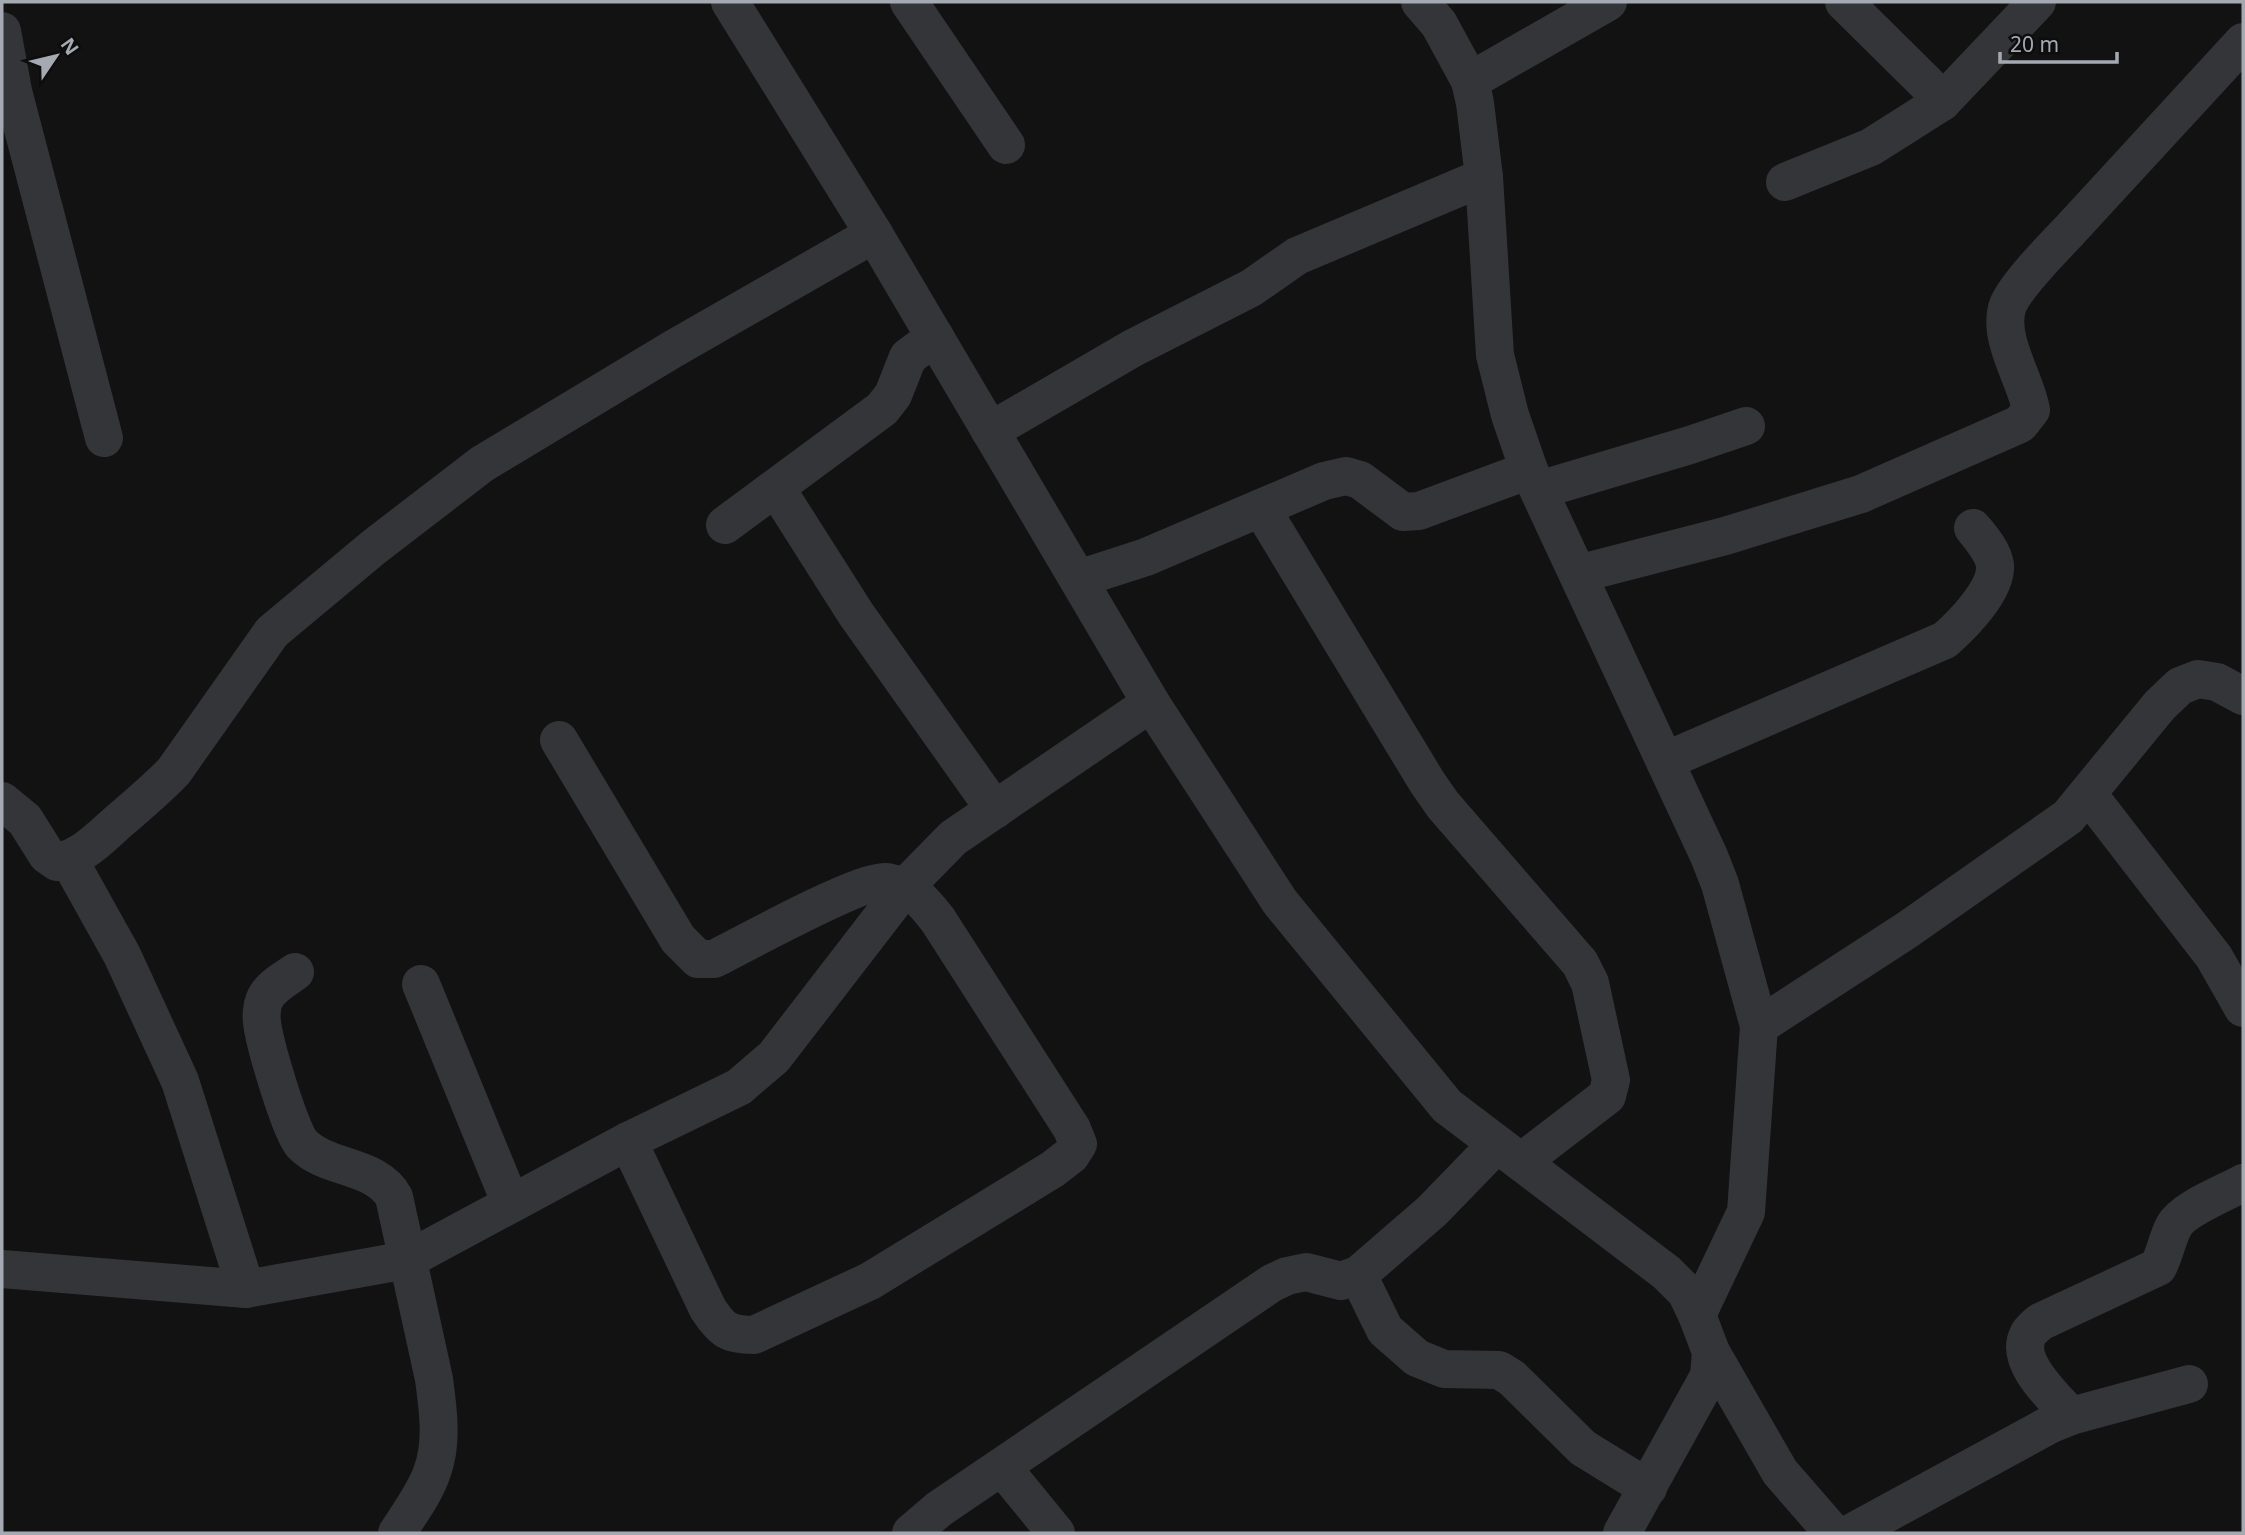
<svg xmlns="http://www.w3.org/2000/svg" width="2245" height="1535" font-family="'Noto Sans',sans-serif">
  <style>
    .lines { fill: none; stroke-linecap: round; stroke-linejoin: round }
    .minor { stroke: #343538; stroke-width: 38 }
    .tertiary { stroke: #343538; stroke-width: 38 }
  </style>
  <rect width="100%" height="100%" fill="#121213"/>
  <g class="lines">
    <g class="minor">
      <path d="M909 2 1006 145"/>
      <path d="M1420 2 1439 24 1470 81 1475 103 1484 177 1495 355 1510 415 1529 470 1709 856 1720 884 1759 1026 1746 1212 1697 1315"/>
      <path d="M1844 2 1926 83 1942 102"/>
      <path d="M2 31 13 91 104 438"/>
      <path d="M1470 81 1608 2"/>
      <path d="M1785 182 1871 147 1942 102 2037 2"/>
      <path d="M990 431 1133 348 1251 288 1297 256 1484 177"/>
      <path d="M776 488 856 614 995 810"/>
      <path d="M1539 490 1690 445 1746 426"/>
      <path d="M1261 508 1427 782 1443 805 1580 963 1590 983 1611 1080 1607 1096 1521 1162"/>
      <path d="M725 525 882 409 893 395 908 357 935 337"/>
      <path d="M1578 574 1725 536 1861 494 2020 424 2031 410C2026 380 1998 340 2007 308 2012 289 2055 246 2070 230 2128 167 2186 104 2243 42"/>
      <path d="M1078 579 1146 557 1324 481 1346 476 1360 480 1403 512 1419 511 1529 470"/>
      <path d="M559 740 678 939 698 959H714C744 944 863 878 887 882 911 886 924 902 938 920L1072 1129 1078 1144 1071 1155 1053 1169 870 1281 754 1335C728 1335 722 1330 708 1309L628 1141"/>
      <path d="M1665 761 1945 640C1962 625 1997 590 1995 565 1993 551 1981 538 1973 528"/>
      <path d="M2088 794 2214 957 2243 1008"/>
      <path d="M2 801 25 820 47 855 57 862C85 857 104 833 125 816 142 801 158 788 174 771L272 632 374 547 482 464 673 349 874 234"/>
      <path d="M69 860 122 955 180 1081 246 1289"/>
      <path d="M295 972C284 980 269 987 264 1001 262 1006 261 1016 262 1022 264 1042 290 1131 302 1144 327 1170 376 1164 394 1197L434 1379C438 1409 443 1443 432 1472 425 1493 409 1514 397 1533"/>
      <path d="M421 984 511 1204"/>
      <path d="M1759 1026 1907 930 2068 817 2160 705 2180 686 2198 679 2217 682 2243 696"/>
      <path d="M2 1269 246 1289 407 1260 628 1141 739 1087 774 1057 905 887 953 838 1151 703"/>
      <path d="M1358 1275 1385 1330 1417 1358 1444 1369 1499 1370 1512 1378 1583 1448 1648 1488"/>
      <path d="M1711 1352 1780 1472 1833 1533"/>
      <path d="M2071 1416C2054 1397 2014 1362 2028 1335 2030 1330 2036 1326 2040 1322L2158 1267C2165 1254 2167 1239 2174 1226 2183 1209 2225 1193 2243 1183"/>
      <path d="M1002 1467 1056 1533"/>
      <path d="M911 1533 939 1509 1272 1283 1287 1276 1306 1272 1341 1281 1358 1275 1432 1211 1497 1144"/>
      <path d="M1851 1533 2051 1424 2071 1416 2189 1384"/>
    </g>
    <path class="tertiary" d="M730 2 874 234 1151 703 1280 902 1447 1106 1667 1273 1686 1292 1697 1315 1711 1352 1709 1376 1622 1533"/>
  </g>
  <rect width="2245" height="1535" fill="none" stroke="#a5aab2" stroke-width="7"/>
  <g transform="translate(56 56) rotate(55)" stroke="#0d0d0e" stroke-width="5" paint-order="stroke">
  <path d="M0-5L12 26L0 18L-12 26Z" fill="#a5aab2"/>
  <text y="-10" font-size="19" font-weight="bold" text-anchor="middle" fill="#a5aab2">N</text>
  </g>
  <path d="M2000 52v10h117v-10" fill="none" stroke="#a5aab2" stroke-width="3.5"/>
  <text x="2010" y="52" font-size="21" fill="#a5aab2" stroke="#0d0d0e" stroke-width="5" paint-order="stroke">20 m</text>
</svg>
